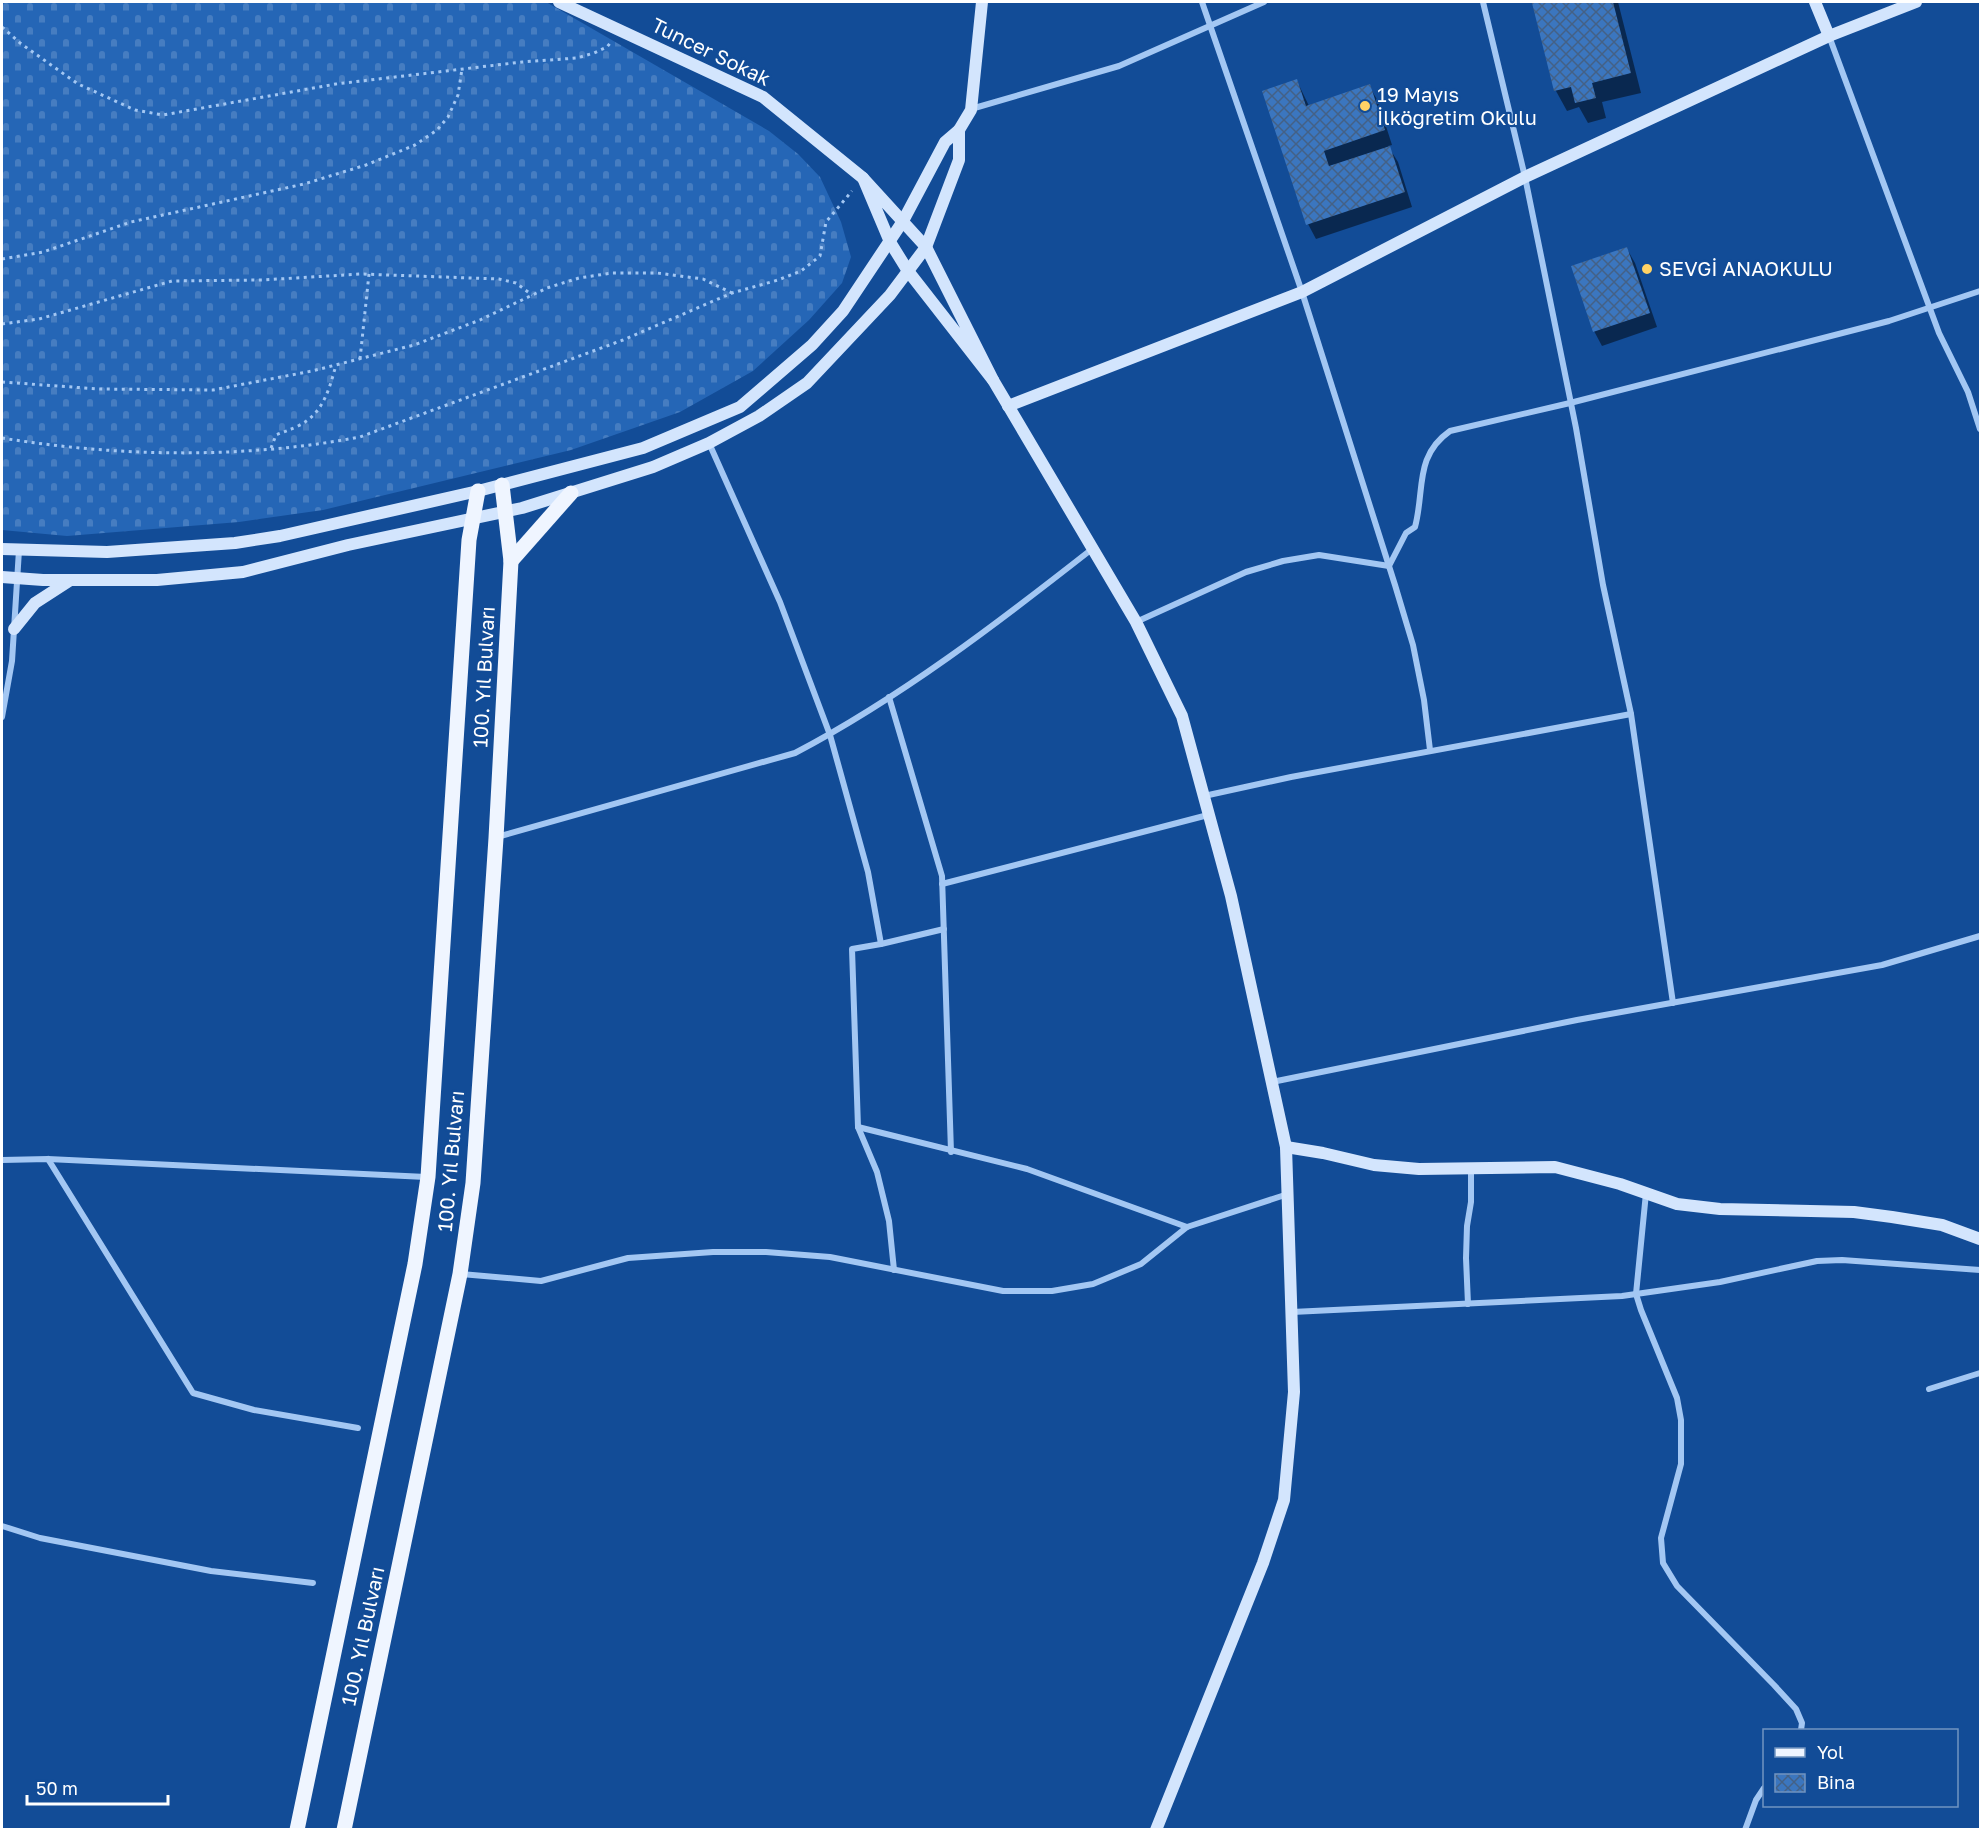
<svg xmlns="http://www.w3.org/2000/svg" width="1982" height="1831" font-family="'Golos Text',sans-serif">
  <style>
    .cemetery { fill: url(#cemetery-stones) }
    .shadow { fill: #0007 }
    .building { fill: url(#building-cross-hatch) }
    .lines { fill: none; stroke-linecap: round; stroke-linejoin: round }
    .path { stroke: #a3c7f3; stroke-width: 3; stroke-dasharray: 3 4.5; stroke-linecap: butt }
    .street { stroke: #a3c7f3; stroke-width: 6 }
    .secondary { stroke: #d3e5fd; stroke-width: 12 }
    .primary { stroke: #eff5ff; stroke-width: 15 }
    .poi-dot { fill: #ffd265; stroke: #124c97; stroke-width: 2 }
    .labels { text-anchor: middle; stroke-width: 4.5; stroke-linejoin: round; paint-order: stroke }
    .street-label { font-size: 20px; fill: #fff; stroke: #124c97 }
    .poi-label { font-size: 20px; fill: #fff; stroke: #124c97; text-anchor: start }
  </style>
  <defs>
    <pattern id="cemetery-stones" width="16" height="16" patternUnits="userSpaceOnUse" patternTransform="scale(1.5)"><rect width="16" height="16" fill="#2566b6"/><path d="M2 7V4a2 2 0 0 1 4 0v3zM10 15v-3a2 2 0 0 1 4 0v3z" fill="#467dc1"/></pattern>
    <pattern id="building-cross-hatch" width="8" height="8" patternUnits="userSpaceOnUse" patternTransform="scale(1.5)"><rect width="8" height="8" fill="#3b76bf"/><path d="M0 0l8 8M0 8l8-8" fill="none" stroke="#446186"/></pattern>
  </defs>
  <rect width="100%" height="100%" fill="#124c97"/>
  <path class="cemetery" d="M2 2H546L769 131 798 154 820 177 841 222 851 257 842 283 809 320 753 371 680 412 571 450 323 510 239 522 67 536 2 530Z"/>
  <g class="shadow">
    <path d="M1545 2H1618L1641 93 1602 102 1606 118 1588 123 1579 107 1567 111 1556 91 1534 4Z"/>
    <path d="M1297 81 1309 106 1369 86 1378 101 1392 145 1388 146 1398 162 1412 207 1316 239 1308 224Z"/>
    <path d="M1627 249 1635 263 1657 327 1602 346 1594 331Z"/>
  </g>
  <g class="building">
    <path d="M1539 2H1613L1631 73 1592 83 1596 98 1575 103 1571 87 1554 91 1532 3Z"/>
    <path d="M1297 79 1306 106 1370 84 1385 130 1324 151 1329 166 1390 146 1405 192 1306 225 1262 91Z"/>
    <path d="M1627 247 1650 313 1593 332 1571 266Z"/>
  </g>
  <g class="lines">
    <g class="path">
      <path d="M2 27 20 43 78 84 135 110 163 115 336 84 522 62 577 58 594 53 607 47 611 42"/>
      <path d="M2 259 43 252 131 222 304 184 366 165 415 145 437 130 448 117 458 95 462 69"/>
      <path d="M2 324 39 319 172 281 262 280 361 274 499 279 516 283 532 295"/>
      <path d="M360 359 369 274"/>
      <path d="M2 382 99 389 213 390 312 371 414 345 480 320 547 288 579 278 612 273H657L703 279 732 293"/>
      <path d="M2 438C119 457 244 459 360 437L623 340 732 293 778 280 801 271 820 256 826 222 852 191"/>
      <path d="M271 448 276 435C283 432 290 430 298 426 323 414 329 390 336 365"/>
    </g>
    <g class="street">
      <path d="M1202 2 1302 292 1395 585 1413 645 1424 700 1430 750"/>
      <path d="M1483 2 1525 177 1576 428 1603 585 1631 714 1673 1003"/>
      <path d="M1829 36 1939 333 1968 392 1980 429"/>
      <path d="M971 109 1119 66 1264 2"/>
      <path d="M709 443 780 602 830 735 868 872 881 944"/>
      <path d="M1136 622 1246 572 1283 561 1319 555 1389 566 1406 533 1415 527C1425 490 1414 456 1450 431L1570 403 1889 321 1980 291"/>
      <path d="M889 697 942 876 951 1152"/>
      <path d="M2 717 12 661 19 550"/>
      <path d="M1204 796 1291 777 1631 714"/>
      <path d="M497 837 795 753C900 698 999 622 1092 549"/>
      <path d="M942 884 1208 815"/>
      <path d="M1272 1082 1577 1020 1882 965 1980 936"/>
      <path d="M858 1127 1027 1169 1187 1227"/>
      <path d="M48 1159 193 1393 254 1410 358 1428"/>
      <path d="M2 1160 48 1159 426 1177"/>
      <path d="M1646 1193 1636 1294 1641 1310 1677 1398 1681 1420V1464L1661 1538 1663 1563 1677 1586 1774 1685 1796 1709 1802 1723 1801 1730"/>
      <path d="M894 1270 889 1221 877 1172 858 1127 852 949 881 944 944 929"/>
      <path d="M461 1274 541 1281 628 1258 713 1252H766L830 1257 1003 1291H1052L1093 1284 1141 1264 1187 1227 1288 1194"/>
      <path d="M1468 1304 1466 1258 1467 1226 1471 1202V1168"/>
      <path d="M1292 1312 1622 1296 1720 1282 1817 1261 1842 1260 1980 1270"/>
      <path d="M1929 1389 1980 1373"/>
      <path d="M2 1526 40 1538 211 1571 313 1583"/>
      <path d="M1745 1830 1756 1800 1764 1788"/>
    </g>
    <g class="secondary">
      <path d="M559 2 763 97 863 178"/>
      <path d="M1815 2 1829 36"/>
      <path d="M863 178 926 247 993 380 908 271 890 242Z"/>
      <path d="M993 380 1136 622 1182 716 1231 896 1286 1147 1294 1392 1284 1500 1263 1563 1156 1830"/>
      <path d="M1008 406 1302 292 1525 177 1829 36 1916 2"/>
      <path d="M2 549 107 552 235 543 280 536 478 491 643 448 740 407 812 345 843 311 903 221 945 142 959 130 971 110 982 2"/>
      <path d="M2 577 43 580H157L243 572 348 545 522 508 653 467 709 443 759 416 807 383 890 295 926 247 959 160V130"/>
      <path d="M14 629 35 603 69 581"/>
      <path d="M1286 1147 1323 1153 1374 1165 1419 1169 1555 1167 1620 1184 1677 1204 1720 1209 1854 1212 1892 1217 1942 1225 1980 1239"/>
    </g>
    <g class="primary">
      <path d="M511 561 571 493"/>
      <path d="M297 1830 415 1264 428 1177 469 540 478 491"/>
      <path d="M344 1830 460 1274 473 1183 496 838 511 561 502 485"/>
    </g>
  </g>
  <g class="poi-dot">
    <circle cx="1365" cy="106" r="6"/>
    <circle cx="1647" cy="269" r="6"/>
  </g>
  <g class="labels">
    <g class="street-label">
      <text transform="translate(711 52) rotate(26)" y="7">Tuncer Sokak</text>
      <text transform="translate(484 677) rotate(-87)" y="7">100. Yıl Bulvarı</text>
      <text transform="translate(451 1161) rotate(-85)" y="7">100. Yıl Bulvarı</text>
      <text transform="translate(363 1636) rotate(-78)" y="7">100. Yıl Bulvarı</text>
    </g>
    <g class="poi-label">
      <text x="1377" y="102">19 Mayıs<tspan x="1377" dy="23">İlköğretim Okulu</tspan></text>
      <text x="1659" y="276">SEVGİ ANAOKULU</text>
    </g>
  </g>
  <rect width="1982" height="1831" fill="none" stroke="#ffffff" stroke-width="6"/>
  <rect x="1763" y="1729" width="195" height="78" fill="#124c97" stroke="#7194c1" stroke-width="1.5"/>
  <rect x="1775" y="1748" width="30" height="9" fill="#eff5ff" stroke="#7194c1" stroke-width="1.5"/>
  <text x="1817" y="1759" font-size="18" fill="#ffffff">Yol</text>
  <rect x="1775" y="1774" width="30" height="18" fill="url(#building-cross-hatch)" stroke="#7194c1" stroke-width="1.5"/>
  <text x="1817" y="1789" font-size="18" fill="#ffffff">Bina</text>
  <path d="M27 1795v9h141v-9" fill="none" stroke="#ffffff" stroke-width="3"/>
  <text x="36" y="1795" font-size="18" fill="#ffffff" stroke="#124c97" stroke-width="4.5" paint-order="stroke">50 m</text>
</svg>
